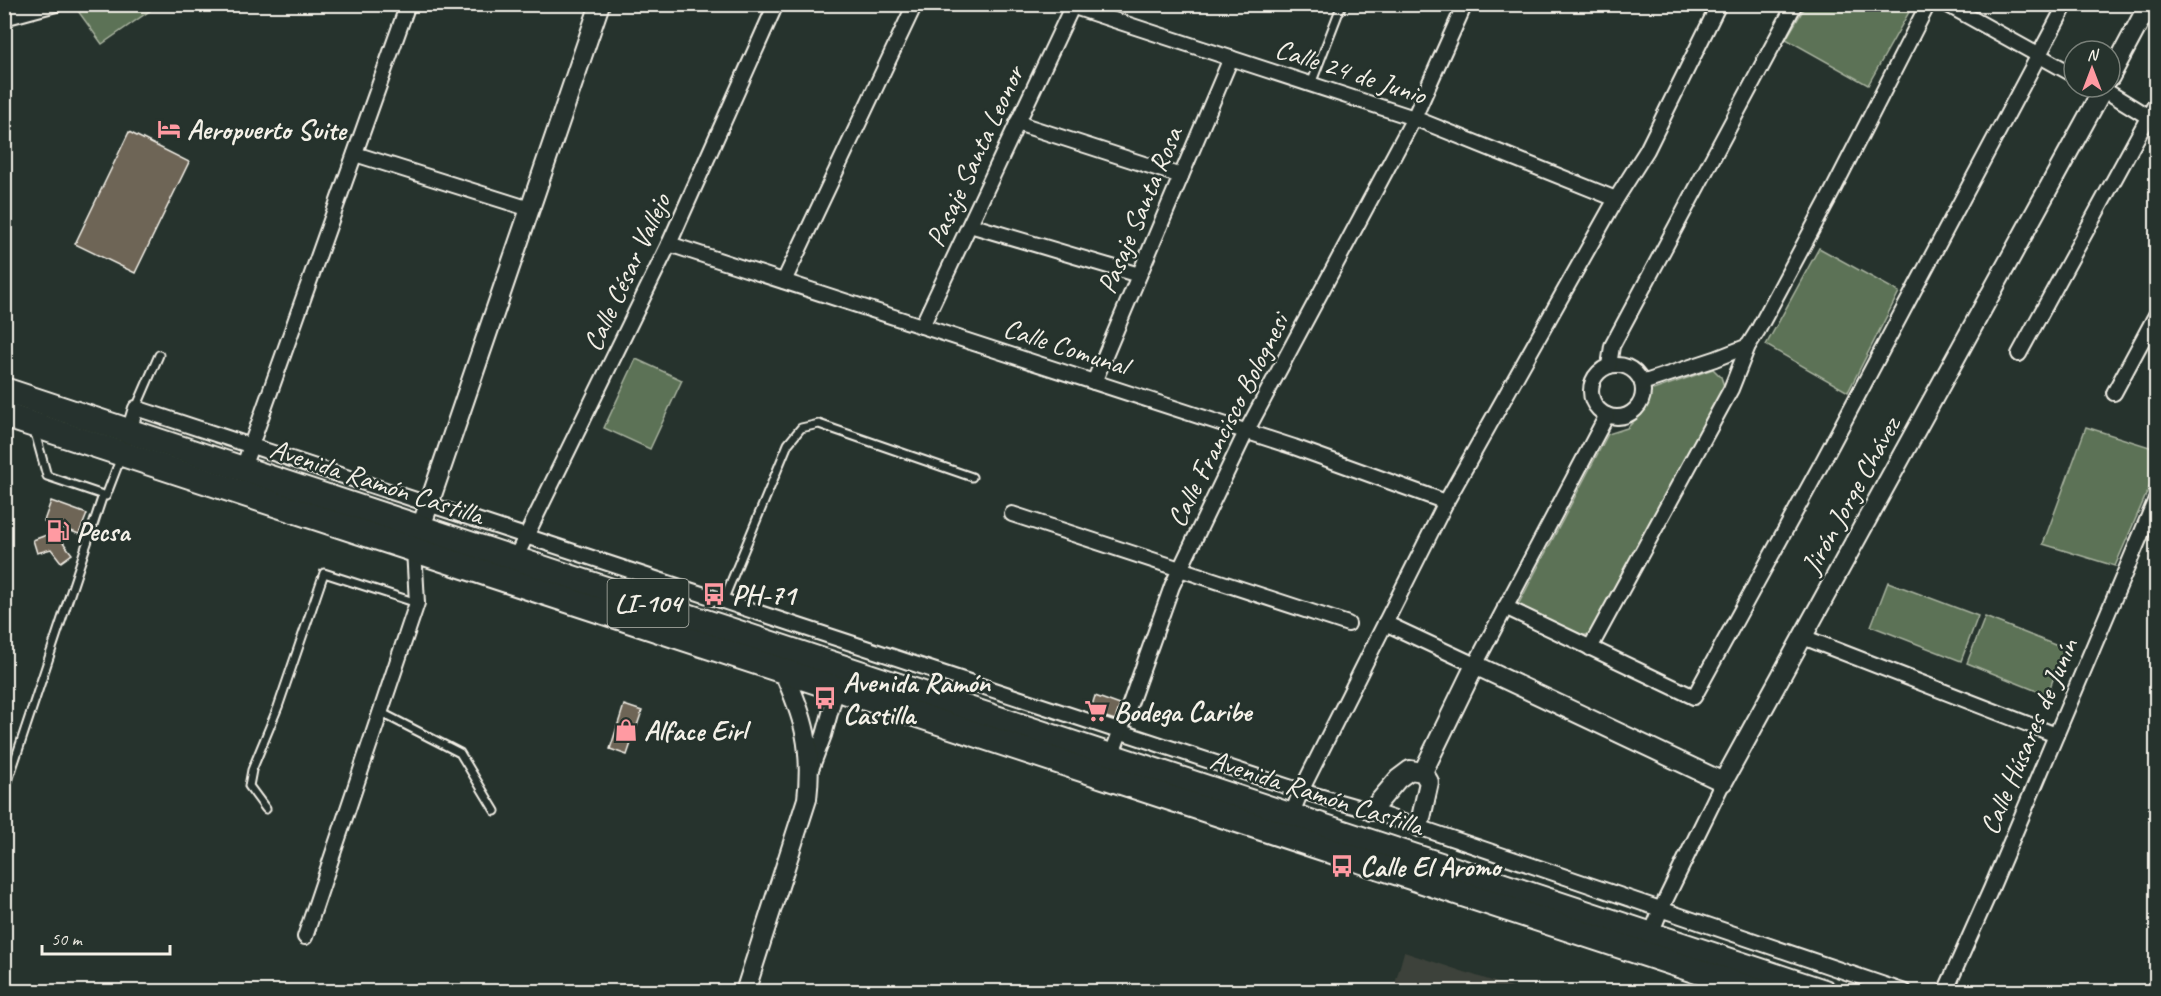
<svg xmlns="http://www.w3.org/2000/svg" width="2161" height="996" font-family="Caveat,sans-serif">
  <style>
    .built { fill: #3c423a }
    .green { fill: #5c7256; stroke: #a8b29f; stroke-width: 1.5 }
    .building { fill: #6e6557; stroke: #f4f1e8; stroke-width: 1.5 }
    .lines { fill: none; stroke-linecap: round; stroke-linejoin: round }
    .service-casing { stroke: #f4f1e8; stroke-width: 11 }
    .minor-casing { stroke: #f4f1e8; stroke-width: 18 }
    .tertiary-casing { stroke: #f4f1e8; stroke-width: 22 }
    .trunk-casing { stroke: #f4f1e8; stroke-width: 28 }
    .service { stroke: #26332d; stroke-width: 7 }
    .minor { stroke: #26332d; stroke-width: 14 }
    .tertiary { stroke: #26332d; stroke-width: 18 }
    .trunk { stroke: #26332d; stroke-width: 24 }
    .labels { text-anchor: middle; stroke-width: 5; stroke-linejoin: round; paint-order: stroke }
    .shield { fill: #26332d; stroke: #b6b8b0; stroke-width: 1.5 }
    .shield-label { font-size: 27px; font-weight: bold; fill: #f4f1e8 }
    .street-label { font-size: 28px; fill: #f4f1e8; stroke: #26332d }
    .poi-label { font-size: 28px; font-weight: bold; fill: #f4f1e8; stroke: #26332d; text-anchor: start }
  </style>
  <rect width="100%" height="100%" fill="#26332d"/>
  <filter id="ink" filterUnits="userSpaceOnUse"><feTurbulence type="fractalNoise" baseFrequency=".0167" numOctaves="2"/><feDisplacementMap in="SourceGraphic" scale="12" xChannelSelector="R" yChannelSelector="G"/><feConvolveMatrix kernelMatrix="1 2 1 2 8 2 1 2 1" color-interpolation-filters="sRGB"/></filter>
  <g filter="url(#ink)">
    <path class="built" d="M1404 952 1522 991H1393Z"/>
    <g class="green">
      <path d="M87 4H158V5L102 44 78 11Z"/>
      <path d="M1806 5V4L1913 5 1868 85 1786 39Z"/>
      <path d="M1819 248 1899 292 1848 392 1766 345Z"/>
      <path d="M636 359 682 380 650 449 604 428Z"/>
      <path d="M1713 369 1721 377 1724 386 1590 634 1580 636 1518 605 1608 434 1627 428 1637 418 1650 391Z"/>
      <path d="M2086 427 2156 449V472L2115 566 2043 544Z"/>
      <path d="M1888 582 1978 616 1961 661 1871 626Z"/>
      <path d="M1985 617 2065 649 2047 695 1967 663Z"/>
    </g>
    <g class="building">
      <path d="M129 132 189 162 135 273 75 244Z"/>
      <path d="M51 501 87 514 79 534 44 521Z"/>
      <path d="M55 532 72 554 61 562 51 549 37 553 33 540Z"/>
      <path d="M1095 696 1120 705 1115 720 1090 712Z"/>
      <path d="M624 705 642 711 627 755 610 749Z"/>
    </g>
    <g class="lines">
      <g class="service-casing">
        <g id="service">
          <path d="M1311 84 1342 4"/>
          <path d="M136 408 159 355"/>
          <path d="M34 429 47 476 106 496 121 457"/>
          <path d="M723 601 788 444 801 428 819 424 972 477"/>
          <path d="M380 712 460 753 495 811"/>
          <path d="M4 793 103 495"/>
          <path d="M266 809 249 786 252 770 278 707 324 573 417 603"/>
        </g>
      </g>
      <g class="minor-casing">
        <g id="minor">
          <path d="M1065 4 1414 118 1616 199"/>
          <path d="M1946 4 2074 75"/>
          <path d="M4 18 56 4"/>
          <path d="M2103 89 2155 121"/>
          <path d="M1017 123 1181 176"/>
          <path d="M355 154 530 209"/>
          <path d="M970 225 1139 275"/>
          <path d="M669 244 1294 447 1446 502"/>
          <path d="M784 281 915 4"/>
          <path d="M922 326 1072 7"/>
          <path d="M2019 354 2156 103"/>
          <circle cx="1617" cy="391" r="26"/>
          <path d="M1609 366 1612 346 1795 4"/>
          <path d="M1094 382 1231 58"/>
          <path d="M1642 383 1715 359 1748 346"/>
          <path d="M2114 393 2156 315"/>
          <path d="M127 438 136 408 1301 791 1371 811 1905 992"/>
          <path d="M243 468 408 4"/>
          <path d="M1012 514 1348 624"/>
          <path d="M515 559 669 244 776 4"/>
          <path d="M1505 607 1694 697 1823 461 2066 4"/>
          <path d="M1385 623 1475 665 1607 415"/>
          <path d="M1803 637 2056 735"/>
          <path d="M1590 648 1731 389 1748 346 1758 330 1831 194 1928 4"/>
          <path d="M1111 757 1172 586 1246 432 1414 118 1465 4"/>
          <path d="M811 769 824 735 838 684"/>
          <path d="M1291 816 1301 791 1446 502 1616 199 1647 150 1719 4"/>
          <path d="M1651 934 1661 909 1723 782"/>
          <path d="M305 937 417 603 414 549"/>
          <path d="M1945 992 1991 889 2156 499"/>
        </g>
      </g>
      <g class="tertiary-casing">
        <g id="tertiary">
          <path d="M2110 77 2149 4"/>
          <path d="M417 539 600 4"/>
          <path d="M1423 772 1475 665 1723 782 2104 87"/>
          <path d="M1371 811 1398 779 1410 770 1423 772 1429 782 1419 827"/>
          <path d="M745 992 807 799C813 748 804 717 783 671"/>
        </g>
      </g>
      <g class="trunk-casing">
        <g id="trunk">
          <path d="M4 390 1824 992"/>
          <path d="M4 415 1761 992"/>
        </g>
      </g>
      <use href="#service" class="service"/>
      <use href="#minor" class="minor"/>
      <use href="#tertiary" class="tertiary"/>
      <use href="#trunk" class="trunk"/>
    </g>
  </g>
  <defs>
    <g id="hotel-bare" transform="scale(1.8)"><path d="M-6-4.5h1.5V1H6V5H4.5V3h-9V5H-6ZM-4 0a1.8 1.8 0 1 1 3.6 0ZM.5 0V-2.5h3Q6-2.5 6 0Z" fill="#ff9aa2" stroke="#26332d" stroke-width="2.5" paint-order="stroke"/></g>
    <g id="fuel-bare" transform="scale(1.8)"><path d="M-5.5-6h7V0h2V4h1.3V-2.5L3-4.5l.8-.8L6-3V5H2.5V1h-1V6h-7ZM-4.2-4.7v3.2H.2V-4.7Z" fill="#ff9aa2" stroke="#26332d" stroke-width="2.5" paint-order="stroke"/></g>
    <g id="bus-bare" transform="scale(1.8)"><path d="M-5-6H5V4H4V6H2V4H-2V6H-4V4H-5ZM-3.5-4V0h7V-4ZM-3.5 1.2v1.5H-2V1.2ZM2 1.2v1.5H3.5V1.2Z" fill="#ff9aa2" stroke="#26332d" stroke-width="2.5" paint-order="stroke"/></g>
    <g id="supermarket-bare" transform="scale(1.8)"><path d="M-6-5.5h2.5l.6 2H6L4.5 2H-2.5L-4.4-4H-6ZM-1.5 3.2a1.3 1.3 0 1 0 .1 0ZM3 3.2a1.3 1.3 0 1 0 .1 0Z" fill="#ff9aa2" stroke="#26332d" stroke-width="2.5" paint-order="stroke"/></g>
    <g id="shop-bare" transform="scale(1.8)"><path d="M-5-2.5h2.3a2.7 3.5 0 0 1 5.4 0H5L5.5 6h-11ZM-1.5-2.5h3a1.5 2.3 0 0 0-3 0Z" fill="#ff9aa2" stroke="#26332d" stroke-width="2.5" paint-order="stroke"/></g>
  </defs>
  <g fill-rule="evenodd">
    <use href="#hotel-bare" x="169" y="129"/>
    <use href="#fuel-bare" x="58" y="531"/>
    <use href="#bus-bare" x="714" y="594"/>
    <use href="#bus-bare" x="825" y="698"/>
    <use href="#supermarket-bare" x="1096" y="711"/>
    <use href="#shop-bare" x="626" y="730"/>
    <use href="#bus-bare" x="1342" y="866"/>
  </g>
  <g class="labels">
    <rect class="shield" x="607.5" y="579" width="81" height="48" rx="4.5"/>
    <g class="shield-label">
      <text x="648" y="612">LI-104</text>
    </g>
    <g class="street-label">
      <text transform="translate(1351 71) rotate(18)" y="10">Calle 24 de Junio</text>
      <text transform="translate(974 156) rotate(-65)" y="10">Pasaje Santa Leonor</text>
      <text transform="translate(1139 210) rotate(-67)" y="10">Pasaje Santa Rosa</text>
      <text transform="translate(626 272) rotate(-65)" y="10">Calle César Vallejo</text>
      <text transform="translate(1066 346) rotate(18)" y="10">Calle Comunal</text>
      <text transform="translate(1227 420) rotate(-63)" y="10">Calle Francisco Bolognesi</text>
      <text transform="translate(377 481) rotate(18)" y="10">Avenida Ramón Castilla</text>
      <text transform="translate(1850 495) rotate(-61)" y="10">Jirón Jorge Chávez</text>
      <text transform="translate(2028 736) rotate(-67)" y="10">Calle Húsares de Junín</text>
      <text transform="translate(1317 792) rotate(18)" y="10">Avenida Ramón Castilla</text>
    </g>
    <g class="poi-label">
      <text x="187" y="139">Aeropuerto Suite</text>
      <text x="76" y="541">Pecsa</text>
      <text x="732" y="604">PH-71</text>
      <text x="843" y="692">Avenida Ramón<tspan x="843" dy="32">Castilla</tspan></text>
      <text x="1114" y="721">Bodega Caribe</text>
      <text x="644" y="740">Alface Eirl</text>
      <text x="1360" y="876">Calle El Aromo</text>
    </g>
  </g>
  <rect width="2161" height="996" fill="none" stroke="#26332d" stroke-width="24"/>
  <rect x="12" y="12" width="2137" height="972" fill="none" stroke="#f4f1e8" stroke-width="2" filter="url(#ink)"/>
  <g transform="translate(2092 69)"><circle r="28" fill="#26332d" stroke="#787f78" stroke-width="1.5"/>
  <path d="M0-4.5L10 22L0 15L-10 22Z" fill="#ff9aa2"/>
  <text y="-9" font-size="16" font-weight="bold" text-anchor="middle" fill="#f4f1e8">N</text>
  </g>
  <path d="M42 945v9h128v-9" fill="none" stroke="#f4f1e8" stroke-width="3"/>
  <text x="51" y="945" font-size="18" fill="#f4f1e8" stroke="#26332d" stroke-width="4.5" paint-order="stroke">50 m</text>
</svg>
